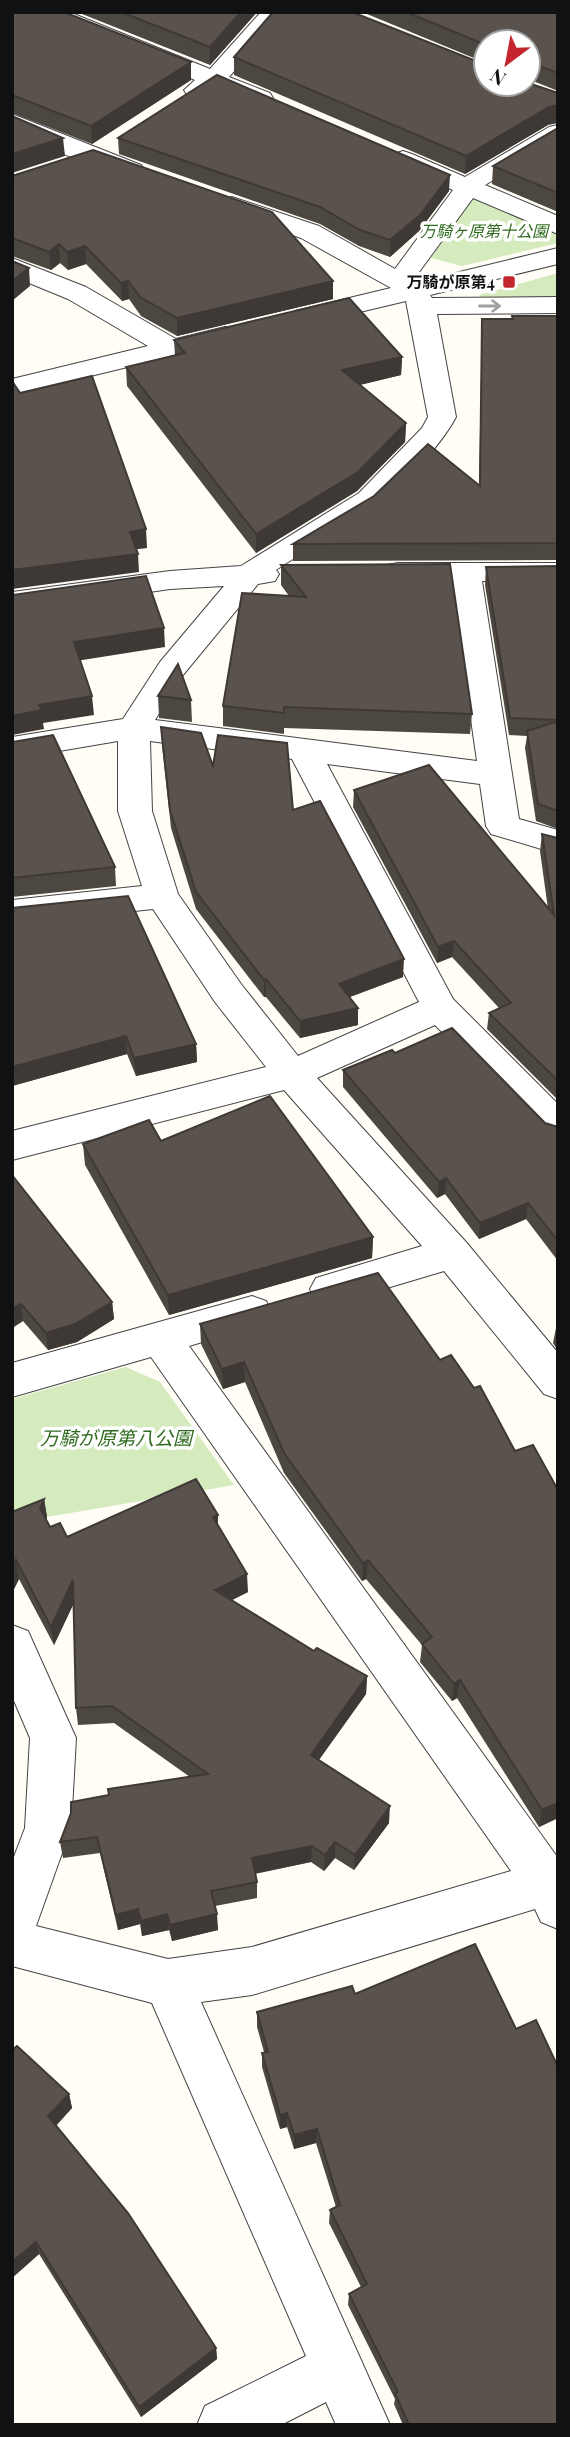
<svg xmlns="http://www.w3.org/2000/svg" width="570" height="2437" font-family="'Playfair Display','Noto Sans JP',serif">
  <style>
    .green { fill: #d5ebbd }
    .lines { fill: none; stroke-linecap: round; stroke-linejoin: round }
    .minor-casing { stroke: #444; stroke-width: 2 }
    .minor { fill: #fff; fill-rule: evenodd }
    .wall { fill: #4d4742 }
    .shaded-wall { fill: #3f3936 }
    .building { fill: #5a524d; stroke: #3f3936; stroke-width: 2 }
    .oneway { stroke: #a0a0a0 }
    .poi-dot { fill: #c4262e; stroke: #fff; stroke-width: 2.5 }
    .labels { text-anchor: middle; stroke-width: 7; stroke-linejoin: round; paint-order: stroke }
    .far-park-label { font-size: 16px; font-style: italic; fill: #2f6b1f; stroke: #fff }
    .far-poi-label { font-size: 16px; font-weight: bold; fill: #111; stroke: #fff; text-anchor: end }
    .park-label { font-size: 19px; font-style: italic; fill: #2f6b1f; stroke: #fff }
  </style>
  <rect width="100%" height="100%" fill="#fffdf5"/>
  <g class="green">
    <path d="M477 197 558 231V243L462 266 431 258 468 201Z"/>
    <path d="M558 273V298H482L479 295Z"/>
    <path d="M126 1367 160 1382 234 1485 12 1523V1399Z"/>
  </g>
  <g class="lines">
    <g class="minor-casing">
      <g id="minor">
        <path d="M37 12H69L210 69 261 12H285L229 77 270 93 273 98 270 103 261 105 252 103 215 88 196 97 187 95 184 90 195 80 40 17Z"/>
        <path d="M12 114 141 165 145 170 141 175C115 182 39 142 12 130Z"/>
        <path d="M558 125V142L485 185 558 216V234L473 198 414 279 418 282 558 248V264L430 295 432 298 558 297V313L437 314 456 417C439 449 391 499 360 520 333 538 303 551 276 570L279 574 275 581 258 584 183 675 155 720 477 761 451 581H398L387 579 383 572 387 565 398 563H558V581H482L519 819 558 830V854L491 834 486 826 480 784 327 764 453 999 558 1104V1142L545 1138 435 1025 317 1078 466 1242 558 1353V1399L544 1394 444 1271 330 1305 316 1300 310 1289 316 1278 422 1246 284 1090 12 1160V1131L266 1067 215 1002 153 909 12 924V900L142 886 118 811V741L12 759V737L123 719 160 662 224 586 170 589 12 612V592L170 571 241 566 359 493 422 428 428 417 406 301 305 325 295 323 291 317 295 311 391 288 301 238 223 210 219 205 223 200 232 197 319 226 395 269 453 190 394 164 390 159 394 154 403 151 412 154 465 177 549 127ZM150 741 292 759 419 1002 298 1056 241 984 178 894 152 811Z"/>
        <path d="M12 258 86 287 176 339 225 327 235 329 239 335 235 341 12 395V379L148 346 68 299 12 276Z"/>
        <path d="M252 1296 266 1301 272 1312 266 1323 189 1346 558 1858V1929L541 1922 535 1909 252 1995 201 2002 390 2425H336L326 2402 281 2425H197L205 2406 306 2356 152 2003 12 1966V1862L25 1828 30 1738 12 1696V1625L28 1631 76 1738 71 1828 36 1926 168 1959 252 1947 511 1871 151 1357 12 1397V1363Z"/>
      </g>
    </g>
    <use href="#minor" class="minor"/>
  </g>
  <g class="wall">
    <path d="M12 12 191 62V80L92 144 12 113Z"/>
    <path d="M77 12H257L210 65Z"/>
    <path d="M362 12H558V91L528 79V42H486V63Z"/>
    <path d="M234 57 548 125 465 174 234 75Z"/>
    <path d="M558 128V212L492 184 493 166Z"/>
    <path d="M118 138 449 191 419 231 390 257 359 246 320 224 119 154Z"/>
    <path d="M12 176 333 299 177 336 141 316 129 299 122 301 86 264 68 270 60 263 51 270 12 256Z"/>
    <path d="M558 316V560L293 561V544L479 485 482 319H512Z"/>
    <path d="M174 340 402 357 401 375 360 385 406 423 405 442 357 491 256 553 127 386 126 367 175 356Z"/>
    <path d="M281 565 472 714 470 734 284 728V734L223 726V706L289 596 281 585Z"/>
    <path d="M558 566V829L536 821 525 748 527 736 509 735 485 585 486 567Z"/>
    <path d="M158 696 191 700 192 722 159 718Z"/>
    <path d="M161 727 213 766 293 810 403 977 350 997 358 1025 300 1038 266 997H264L196 909 171 828 162 745Z"/>
    <path d="M12 742 115 867 116 886 12 897Z"/>
    <path d="M354 790 548 909 540 851 542 834 558 838V1100L487 1029 489 1013 499 1008 452 957 437 963 353 807Z"/>
    <path d="M12 908 196 1044 197 1062 136 1076 127 1054 12 1086Z"/>
    <path d="M395 1053 545 1123 558 1127V1261L526 1219 479 1239 445 1194 437 1198 343 1087V1070Z"/>
    <path d="M161 1141 373 1237 372 1258 169 1315 85 1165 83 1144Z"/>
    <path d="M12 1175 112 1302 114 1319 77 1342 48 1350 23 1321 12 1328Z"/>
    <path d="M200 1324 440 1360 515 1451 558 1490V1818L539 1827 457 1698 452 1701 420 1662 422 1645 366 1579 362 1581 284 1473 245 1382 223 1389 201 1344Z"/>
    <path d="M558 1326V1351L553 1343 556 1328Z"/>
    <path d="M44 1499 47 1517 46 1520 50 1527 67 1537 218 1526 248 1592 232 1600 314 1651 367 1676 366 1694 319 1760 389 1823 354 1870 335 1858 324 1871 311 1862 255 1874 257 1882V1898L215 1906 218 1930 172 1941 169 1930 142 1936 140 1924 118 1930 100 1853 63 1858 60 1842 109 1795 190 1777 114 1723 78 1725 76 1708 74 1603 54 1645 19 1579 12 1593V1512Z"/>
    <path d="M355 1994 558 2425H403L394 2404 395 2399 348 2305 349 2294 361 2287 329 2223 330 2210 336 2207 316 2143 294 2149 287 2127 280 2129 262 2067V2053L264 2052 257 2027V2012Z"/>
    <path d="M12 2050 69 2094 72 2108 56 2126 216 2348 217 2359 141 2417 39 2254 12 2278Z"/>
  </g>
  <g class="shaded-wall">
    <path d="M241 12H257L210 65V47Z"/>
    <path d="M191 62V80L92 144 91 126Z"/>
    <path d="M558 105V123L548 125 465 174 466 156 549 107Z"/>
    <path d="M63 138 65 156 12 173V154Z"/>
    <path d="M450 175 449 191 419 231 390 257V240Z"/>
    <path d="M59 244 60 263 51 270 49 252Z"/>
    <path d="M85 246 86 264 68 270 67 252Z"/>
    <path d="M29 268 30 286 12 301V281Z"/>
    <path d="M128 281 129 299 122 301 121 283Z"/>
    <path d="M333 281V299L177 336V318Z"/>
    <path d="M402 357 401 375 342 389V370Z"/>
    <path d="M406 423 405 442 357 491 256 553V534Z"/>
    <path d="M146 529 147 548 131 550 130 532Z"/>
    <path d="M138 554 139 572 12 589V570Z"/>
    <path d="M164 628 165 647 76 661 74 642Z"/>
    <path d="M92 696 94 715 43 723 44 729 12 735V716L39 705Z"/>
    <path d="M454 941 452 957 437 963 438 947Z"/>
    <path d="M404 959 403 977 339 1001V984Z"/>
    <path d="M266 979V997H264V980Z"/>
    <path d="M358 1008V1025L300 1038V1021Z"/>
    <path d="M126 1036 127 1054 12 1086V1067Z"/>
    <path d="M196 1044 197 1062 136 1076 134 1058Z"/>
    <path d="M446 1178 445 1194 437 1198 439 1182Z"/>
    <path d="M528 1203 526 1219 479 1239 480 1223Z"/>
    <path d="M373 1237 372 1258 169 1315 168 1295Z"/>
    <path d="M112 1302 114 1319 77 1342 48 1350 46 1333Z"/>
    <path d="M21 1304 23 1321 12 1328V1309Z"/>
    <path d="M244 1362 245 1382 223 1389 222 1369Z"/>
    <path d="M44 1499 47 1517 43 1526 40 1508Z"/>
    <path d="M218 1515V1533L213 1517Z"/>
    <path d="M16 1560 19 1579 12 1593V1568Z"/>
    <path d="M368 1560 366 1579 362 1581 363 1563Z"/>
    <path d="M247 1574 248 1592 216 1608 215 1590Z"/>
    <path d="M73 1580 76 1598 54 1645 51 1627Z"/>
    <path d="M367 1676 366 1694 310 1772 311 1755Z"/>
    <path d="M460 1680 457 1698 452 1701 454 1684Z"/>
    <path d="M558 1803V1818L539 1827 542 1810Z"/>
    <path d="M390 1806 389 1823 354 1870 355 1855Z"/>
    <path d="M335 1842V1858L324 1871 325 1855Z"/>
    <path d="M312 1846 311 1862 252 1874V1858Z"/>
    <path d="M138 1909 140 1924 118 1930 116 1915Z"/>
    <path d="M167 1914 169 1930 142 1936 141 1921Z"/>
    <path d="M217 1914 218 1930 172 1941 170 1925Z"/>
    <path d="M69 2094 72 2108 51 2130 48 2116Z"/>
    <path d="M287 2113V2127L280 2129V2115Z"/>
    <path d="M317 2129 316 2143 294 2149V2135Z"/>
    <path d="M36 2242 39 2254 12 2278V2262Z"/>
    <path d="M216 2348 217 2359 141 2417 139 2407Z"/>
  </g>
  <g class="building">
    <path d="M12 12H64L191 62 91 126 12 95Z"/>
    <path d="M121 12H241L210 47Z"/>
    <path d="M273 12H352L486 65V84H528V83L558 93V105L549 107 466 156 234 57Z"/>
    <path d="M406 12H558V73L528 62V42H486V45Z"/>
    <path d="M217 75 450 175 420 215 390 240 360 230 320 207 118 138Z"/>
    <path d="M12 116 63 138 12 154Z"/>
    <path d="M558 128V193L493 166Z"/>
    <path d="M93 150 272 212 333 281 177 318 140 297 128 281 121 283 85 246 67 252 59 244 49 252 12 238V176Z"/>
    <path d="M12 261 29 268 12 281Z"/>
    <path d="M349 298 402 357 342 370 406 423 358 472 256 534 126 367 185 353 174 340Z"/>
    <path d="M512 316H558V543L293 544 374 496 428 444 480 486 482 319H513Z"/>
    <path d="M92 376 146 529 130 532 138 554 12 570V381L20 393Z"/>
    <path d="M450 564 472 714 284 707V713L223 706 242 593 306 597 281 565Z"/>
    <path d="M558 566V720L510 718 486 567Z"/>
    <path d="M146 576 164 628 74 642 92 696 39 705 42 710 12 716V595Z"/>
    <path d="M178 664 191 700 158 696Z"/>
    <path d="M558 721V811L538 804 527 731Z"/>
    <path d="M161 727 201 733 213 766 218 735 287 743 293 810 320 801 404 959 339 984 358 1008 300 1021 266 979 264 980 196 892 170 810Z"/>
    <path d="M53 735 115 867 12 878V742Z"/>
    <path d="M429 765 554 915 542 834 558 838V1081L489 1013 511 1003 454 941 438 947 354 790Z"/>
    <path d="M128 896 196 1044 134 1058 126 1036 12 1067V908Z"/>
    <path d="M452 1028 545 1123 558 1127V1241L528 1203 480 1223 446 1178 439 1182 343 1070 392 1050 395 1053Z"/>
    <path d="M270 1096 373 1237 168 1295 83 1144 149 1120 161 1141Z"/>
    <path d="M12 1175 112 1302 75 1324 46 1333 21 1304 12 1309Z"/>
    <path d="M378 1273 440 1360 451 1355 474 1388 480 1386 515 1451 533 1445 558 1490V1803L542 1810 460 1680 454 1684 422 1644 432 1637 368 1560 363 1563 284 1453 244 1362 222 1369 200 1324Z"/>
    <path d="M196 1479 218 1515 213 1517 247 1574 215 1590 314 1651 317 1648 367 1676 311 1755 390 1806 355 1855 335 1842 325 1855 312 1846 252 1858 257 1882 211 1891 217 1914 170 1925 167 1914 141 1921 138 1909 116 1915 97 1837 60 1842 71 1813V1802L109 1795 108 1789 208 1774 112 1706 76 1708 73 1580 51 1627 16 1560 12 1568V1512L44 1499 40 1508 50 1527 60 1523 67 1537Z"/>
    <path d="M475 1944 516 2029 536 2020 558 2067V2425H409L395 2393 398 2392 349 2294 367 2284 330 2210 340 2205 317 2129 294 2135 287 2113 280 2115 262 2053 268 2052 257 2012 352 1986 355 1994Z"/>
    <path d="M17 2046 69 2094 48 2116 128 2213 216 2348 139 2407 36 2242 12 2262V2050Z"/>
  </g>
  <defs><path id="oneway-shaft" d="M-6 0H5M1.5-3L5.5 0L1.5 3" fill="none" stroke-width="1.6" stroke-linecap="round" stroke-linejoin="round" transform="scale(1.75)"/></defs>
  <use class="oneway" href="#oneway-shaft" transform="translate(490 306)"/>
  <rect class="poi-dot" x="502" y="275" width="14" height="14" rx="3.5"/>
  <g class="labels">
    <g class="far-park-label">
      <text x="484" y="237">万騎ヶ原第十公園</text>
    </g>
    <g class="far-poi-label">
      <text x="495" y="288">万騎が原第4</text>
    </g>
    <g class="park-label">
      <text x="116" y="1445">万騎が原第八公園</text>
    </g>
  </g>
  <rect width="570" height="2437" fill="none" stroke="#111111" stroke-width="28"/>
  <g transform="translate(507 63) rotate(212)"><circle r="33" fill="#ffffff" stroke="#a0a0a0" stroke-width="2"/>
  <path d="M0-5L12 26L0 18L-12 26Z" fill="#c4262e"/>
  <text y="-10" font-size="19" font-weight="bold" text-anchor="middle" fill="#111111">N</text>
  </g>
</svg>
